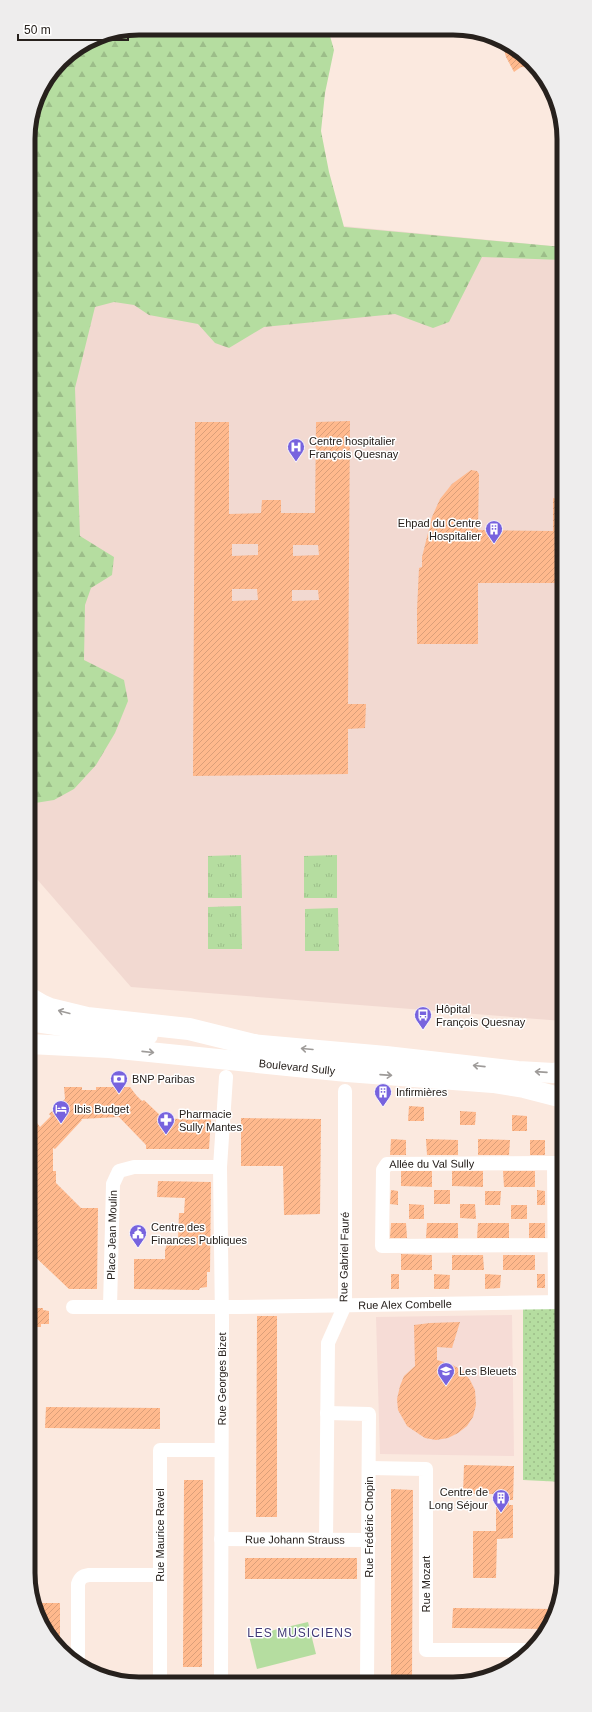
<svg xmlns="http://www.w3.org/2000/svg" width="592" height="1712" font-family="Arial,sans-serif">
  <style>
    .education { fill: #f6dcd6 }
    .medical { fill: #f2d9d1 }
    .grass { fill: url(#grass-tufts) }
    .forest { fill: url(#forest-firs) }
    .park { fill: url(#park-dots) }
    .pitch { fill: #b5dda0 }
    .building { fill: url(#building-hatch); fill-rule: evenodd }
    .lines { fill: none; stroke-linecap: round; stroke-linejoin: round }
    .street { stroke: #fff; stroke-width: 14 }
    .secondary { stroke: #fff; stroke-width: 20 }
    .primary { stroke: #fff; stroke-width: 22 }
    .oneway { stroke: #9e9b99 }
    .labels { text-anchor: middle; stroke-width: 3; stroke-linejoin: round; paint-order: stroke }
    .poi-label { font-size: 11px; fill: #27211d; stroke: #fff; text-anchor: start }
    .street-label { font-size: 11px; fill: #27211d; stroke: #fff }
    .neighbourhood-label { font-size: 12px; letter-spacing: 1px; fill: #403875; stroke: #fff }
    .rim { fill: none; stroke: #27211d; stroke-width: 5 }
  </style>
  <defs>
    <pattern id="grass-tufts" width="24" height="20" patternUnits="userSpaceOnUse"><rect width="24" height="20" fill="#b5dda0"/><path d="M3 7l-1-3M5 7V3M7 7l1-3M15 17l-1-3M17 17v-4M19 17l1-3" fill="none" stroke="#9cbd89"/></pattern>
    <pattern id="forest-firs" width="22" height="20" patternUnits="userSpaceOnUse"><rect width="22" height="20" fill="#b5dda0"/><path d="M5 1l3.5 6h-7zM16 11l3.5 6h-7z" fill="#9cbd89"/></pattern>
    <pattern id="park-dots" width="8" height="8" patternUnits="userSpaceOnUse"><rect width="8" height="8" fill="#b5dda0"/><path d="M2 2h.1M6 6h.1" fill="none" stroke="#9cbd89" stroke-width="1.8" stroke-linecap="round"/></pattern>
    <pattern id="building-hatch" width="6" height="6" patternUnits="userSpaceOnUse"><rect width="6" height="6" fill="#ffb98d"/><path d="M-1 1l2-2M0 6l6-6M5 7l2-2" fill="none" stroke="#db9f79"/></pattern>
  </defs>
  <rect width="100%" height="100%" fill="#fbe9df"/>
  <path class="education" d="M512 1315 514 1456 380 1454 376 1317Z"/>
  <path class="medical" d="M31 196 562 247 563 1021 131 987 29 870Z"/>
  <g class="grass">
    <path d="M241 855 242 898H208V856Z"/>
    <path d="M337 855V898H304V856Z"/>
    <path d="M241 906 242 949H208V907Z"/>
    <path d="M338 908 339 951H305V909Z"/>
  </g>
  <path class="forest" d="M139 28 328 29 334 50 325 93 321 131 329 172 344 227 562 247V260L482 257 449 322 433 328 395 314 264 327 229 348 215 343 198 324 149 315 134 305 114 302 95 307 75 388 80 536 114 557 112 575 91 588 85 605 84 660 124 680 128 701 115 733 96 765 74 789 54 800 29 804 31 196 28 194V132L39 90 66 56 97 36Z"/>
  <path class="park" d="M563 1308 564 1482 523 1480V1309Z"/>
  <path class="pitch" d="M308 1622 316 1654 257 1669 249 1636Z"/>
  <g class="building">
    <path d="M503 46 531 60 535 68 521 67 514 72 506 57Z"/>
    <path d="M552 98 559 112 550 111Z"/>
    <path d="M350 421 348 704H366L365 728 348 729V774L193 776 195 422H229V514L261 513 262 500H281V513H315L316 422ZM232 544H258V555L232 556ZM293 545H318L319 555 293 556ZM232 589H257L258 600 232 601ZM292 590H318L319 600 292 601Z"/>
    <path d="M471 470 477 471 479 474 478 530 553 531V498L562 500V583H478V644H417V610L419 568 422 567V557L432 517 440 499 452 484Z"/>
    <path d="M64 1087H82V1090H96V1087H130L136 1095 142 1101 144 1100 163 1118 196 1120 197 1118 211 1119 209 1149H146V1145L119 1117 81 1119 82 1120 55 1149 53 1148V1171H56V1183L81 1208H98L97 1289H69L30 1252V1130H35L32 1127 37 1123 40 1127 51 1116 49 1114 65 1099Z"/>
    <path d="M409 1106 424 1107V1121H408Z"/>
    <path d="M460 1111 476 1112 475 1125H460Z"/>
    <path d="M512 1115 527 1116V1131H512Z"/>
    <path d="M241 1118 321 1119 320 1214 284 1215 283 1166H241Z"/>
    <path d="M391 1139 406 1140V1155H390Z"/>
    <path d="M426 1139 458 1140V1155H427Z"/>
    <path d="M478 1139 510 1140 509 1155H478Z"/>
    <rect x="530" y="1140" width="15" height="15"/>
    <path d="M401 1171H432V1187L401 1186Z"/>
    <path d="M452 1171H483V1187L452 1186Z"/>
    <path d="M503 1171H535V1187H504Z"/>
    <path d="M158 1181 211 1182 210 1272H207V1287L200 1288 199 1290 134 1289V1259H165V1250L168 1241H178L179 1213H184L185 1198 157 1197Z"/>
    <path d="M391 1190 398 1191V1205L390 1204Z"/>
    <rect x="434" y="1190" width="16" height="14"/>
    <path d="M537 1190 545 1191V1205H537Z"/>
    <path d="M485 1191H501L500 1205H485Z"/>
    <path d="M409 1204 424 1205V1219H409Z"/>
    <path d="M460 1204H475L476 1219 460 1218Z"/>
    <rect x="511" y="1205" width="16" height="14"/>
    <path d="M391 1223H406L407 1238H390Z"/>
    <path d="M427 1223H458V1238H426Z"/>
    <path d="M478 1223H509V1238H477Z"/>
    <rect x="529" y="1223" width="16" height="15"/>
    <path d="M401 1254 432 1255V1270H401Z"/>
    <path d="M452 1255H483L484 1270H452Z"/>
    <rect x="503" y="1255" width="32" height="15"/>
    <rect x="391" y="1274" width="8" height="15"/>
    <path d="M434 1274 450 1275 449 1289H434Z"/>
    <path d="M485 1274 501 1275 500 1288 485 1289Z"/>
    <rect x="537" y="1274" width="8" height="14"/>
    <path d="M30 1308H43V1310L49 1311V1324H41V1327H30Z"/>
    <path d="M257 1316H277V1517H256Z"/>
    <path d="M460 1322 452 1348 437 1347V1360L451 1364 463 1371 470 1380 475 1390 476 1405 473 1417 467 1426 458 1433 448 1438 436 1440 425 1438 407 1426 398 1410 397 1399 400 1386 404 1376 415 1366 414 1325 430 1323Z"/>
    <path d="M46 1407 160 1408V1429L45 1428Z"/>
    <path d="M464 1465 514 1466 513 1500H509V1505H513V1538L497 1539 496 1578H473V1531H496V1494H463Z"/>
    <path d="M184 1480H203L202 1667H183Z"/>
    <path d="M391 1489 413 1490 412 1682H391Z"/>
    <path d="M564 1496V1528L555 1516 561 1510 555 1503Z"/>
    <rect x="245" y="1558" width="112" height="21"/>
    <path d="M39 1603H60V1650L39 1611Z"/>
    <path d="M453 1608 557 1609 556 1615 547 1629 452 1628Z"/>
    <path d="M489 1668H510L489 1676Z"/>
  </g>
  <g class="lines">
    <g class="street">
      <path id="s1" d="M555 1245 382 1246 383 1170 387 1164 554 1163 555 1301"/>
      <path id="s2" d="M73 1307H238L563 1302"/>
      <path id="s3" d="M110 1307 113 1184 119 1171 134 1167H220"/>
      <path d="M327 1413 369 1414 367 1682"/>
      <path d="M369 1468 426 1469V1650H532"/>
      <path id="s4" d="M221 1539 369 1540"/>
      <path d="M326 1540 328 1343 345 1305V1091"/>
      <path d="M78 1661V1584C80 1578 82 1576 89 1575H160"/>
      <path d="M160 1682V1450H221"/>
      <path id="s5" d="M221 1682 222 1320 220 1167 226 1077"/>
    </g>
    <g class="secondary">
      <path d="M29 1021 89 1030 148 1035"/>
      <path d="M238 1043 386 1056 518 1071 553 1073 563 1071"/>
      <path id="s6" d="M29 1044 109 1048 347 1072 493 1083 524 1088 563 1098"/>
    </g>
    <path class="primary" d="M29 998 41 1005 50 1009 87 1018 189 1029 254 1045"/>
  </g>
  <defs><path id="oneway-shaft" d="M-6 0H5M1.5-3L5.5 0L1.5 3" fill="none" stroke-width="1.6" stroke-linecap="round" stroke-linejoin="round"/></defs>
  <g class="oneway">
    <use href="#oneway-shaft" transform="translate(64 1012) rotate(-165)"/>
    <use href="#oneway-shaft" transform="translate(307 1049) rotate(-175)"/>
    <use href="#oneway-shaft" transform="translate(148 1052) rotate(6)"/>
    <use href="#oneway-shaft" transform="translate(479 1066) rotate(-174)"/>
    <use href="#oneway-shaft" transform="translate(541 1072) rotate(-176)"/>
    <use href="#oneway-shaft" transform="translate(386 1075) rotate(4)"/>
  </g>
  <defs>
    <g id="hospital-pin" transform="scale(0.9)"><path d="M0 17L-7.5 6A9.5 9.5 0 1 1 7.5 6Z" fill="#7763de" stroke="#fff"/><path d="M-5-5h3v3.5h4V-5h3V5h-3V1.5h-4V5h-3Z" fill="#fff"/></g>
    <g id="building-pin" transform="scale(0.9)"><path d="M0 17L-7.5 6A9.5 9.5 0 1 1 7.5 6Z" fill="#7763de" stroke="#fff"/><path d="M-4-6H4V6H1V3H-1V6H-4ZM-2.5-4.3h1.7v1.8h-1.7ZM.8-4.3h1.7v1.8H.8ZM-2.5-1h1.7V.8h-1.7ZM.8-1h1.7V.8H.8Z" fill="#fff"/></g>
    <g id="bus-pin" transform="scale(0.9)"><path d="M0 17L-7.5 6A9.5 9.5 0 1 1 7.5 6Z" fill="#7763de" stroke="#fff"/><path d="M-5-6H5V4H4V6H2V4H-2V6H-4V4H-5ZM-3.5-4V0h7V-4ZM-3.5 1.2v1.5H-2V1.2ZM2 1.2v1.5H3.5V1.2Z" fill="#fff"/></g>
    <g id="bank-pin" transform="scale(0.9)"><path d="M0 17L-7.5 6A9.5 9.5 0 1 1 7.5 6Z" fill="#7763de" stroke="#fff"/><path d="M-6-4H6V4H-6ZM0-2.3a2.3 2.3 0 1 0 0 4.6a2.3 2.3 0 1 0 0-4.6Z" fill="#fff"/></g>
    <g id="hotel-pin" transform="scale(0.9)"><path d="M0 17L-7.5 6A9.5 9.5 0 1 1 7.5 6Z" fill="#7763de" stroke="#fff"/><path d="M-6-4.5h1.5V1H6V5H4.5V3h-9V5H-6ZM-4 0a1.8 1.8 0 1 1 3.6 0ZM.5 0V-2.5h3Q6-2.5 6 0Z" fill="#fff"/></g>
    <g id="pharmacy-pin" transform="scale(0.9)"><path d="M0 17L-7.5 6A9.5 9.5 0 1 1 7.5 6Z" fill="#7763de" stroke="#fff"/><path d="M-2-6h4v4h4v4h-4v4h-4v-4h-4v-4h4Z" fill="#fff"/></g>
    <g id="civic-pin" transform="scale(0.9)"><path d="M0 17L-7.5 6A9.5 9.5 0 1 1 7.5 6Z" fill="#7763de" stroke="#fff"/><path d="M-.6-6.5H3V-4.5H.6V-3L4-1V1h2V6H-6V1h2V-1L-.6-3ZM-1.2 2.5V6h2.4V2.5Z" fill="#fff"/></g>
    <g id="school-pin" transform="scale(0.9)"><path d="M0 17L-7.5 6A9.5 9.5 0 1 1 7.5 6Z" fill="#7763de" stroke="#fff"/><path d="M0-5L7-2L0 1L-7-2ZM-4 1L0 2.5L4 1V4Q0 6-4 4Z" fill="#fff"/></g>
  </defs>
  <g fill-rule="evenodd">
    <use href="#hospital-pin" x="296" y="447"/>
    <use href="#building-pin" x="494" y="529"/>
    <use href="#bus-pin" x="423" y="1015"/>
    <use href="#bank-pin" x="119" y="1079"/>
    <use href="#building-pin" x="383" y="1092"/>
    <use href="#hotel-pin" x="61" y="1109"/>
    <use href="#pharmacy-pin" x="166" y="1120"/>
    <use href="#civic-pin" x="138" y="1233"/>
    <use href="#school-pin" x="446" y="1371"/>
    <use href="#building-pin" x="501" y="1498"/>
  </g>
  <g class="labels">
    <g class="poi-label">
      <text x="309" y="445">Centre hospitalier<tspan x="309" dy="13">François Quesnay</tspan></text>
      <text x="481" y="527" text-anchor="end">Ehpad du Centre<tspan x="481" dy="13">Hospitalier</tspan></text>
      <text x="436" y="1013">Hôpital<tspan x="436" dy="13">François Quesnay</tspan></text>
      <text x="132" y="1083">BNP Paribas</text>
      <text x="396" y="1096">Infirmières</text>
      <text x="74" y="1113">Ibis Budget</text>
      <text x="179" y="1118">Pharmacie<tspan x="179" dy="13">Sully Mantes</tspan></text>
      <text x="151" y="1231">Centre des<tspan x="151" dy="13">Finances Publiques</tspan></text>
      <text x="459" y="1375">Les Bleuets</text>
      <text x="488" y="1496" text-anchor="end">Centre de<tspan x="488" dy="13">Long Séjour</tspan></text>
    </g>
    <g class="street-label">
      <text dy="4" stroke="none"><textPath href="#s6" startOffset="269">Boulevard Sully</textPath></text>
      <text dy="4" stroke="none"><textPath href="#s1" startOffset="301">Allée du Val Sully</textPath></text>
      <text dy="4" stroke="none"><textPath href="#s3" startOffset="72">Place Jean Moulin</textPath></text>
      <text transform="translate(344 1257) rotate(-89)" y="4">Rue Gabriel Fauré</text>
      <text dy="4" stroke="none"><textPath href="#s2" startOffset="332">Rue Alex Combelle</textPath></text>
      <text dy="4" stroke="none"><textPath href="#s5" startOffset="303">Rue Georges Bizet</textPath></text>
      <text transform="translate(369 1527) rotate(-90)" y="4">Rue Frédéric Chopin</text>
      <text transform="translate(160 1535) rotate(-90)" y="4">Rue Maurice Ravel</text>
      <text dy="4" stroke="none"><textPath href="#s4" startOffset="74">Rue Johann Strauss</textPath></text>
      <text transform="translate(426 1584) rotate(-90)" y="4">Rue Mozart</text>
    </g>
    <g class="neighbourhood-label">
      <text x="300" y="1637">LES MUSICIENS</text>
    </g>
  </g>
  <path d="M0 0H592V1712H0ZM139 35H453A104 104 0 0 1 557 139V1573A104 104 0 0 1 453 1677H139A104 104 0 0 1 35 1573V139A104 104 0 0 1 139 35Z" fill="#eeeded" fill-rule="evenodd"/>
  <path class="rim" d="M139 35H453A104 104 0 0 1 557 139V1573A104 104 0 0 1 453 1677H139A104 104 0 0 1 35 1573V139A104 104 0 0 1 139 35Z"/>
  <path d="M18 34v6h110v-6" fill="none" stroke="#27211d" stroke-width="2"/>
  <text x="24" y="34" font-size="12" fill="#27211d" stroke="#ffffff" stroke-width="3" paint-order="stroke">50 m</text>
</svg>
